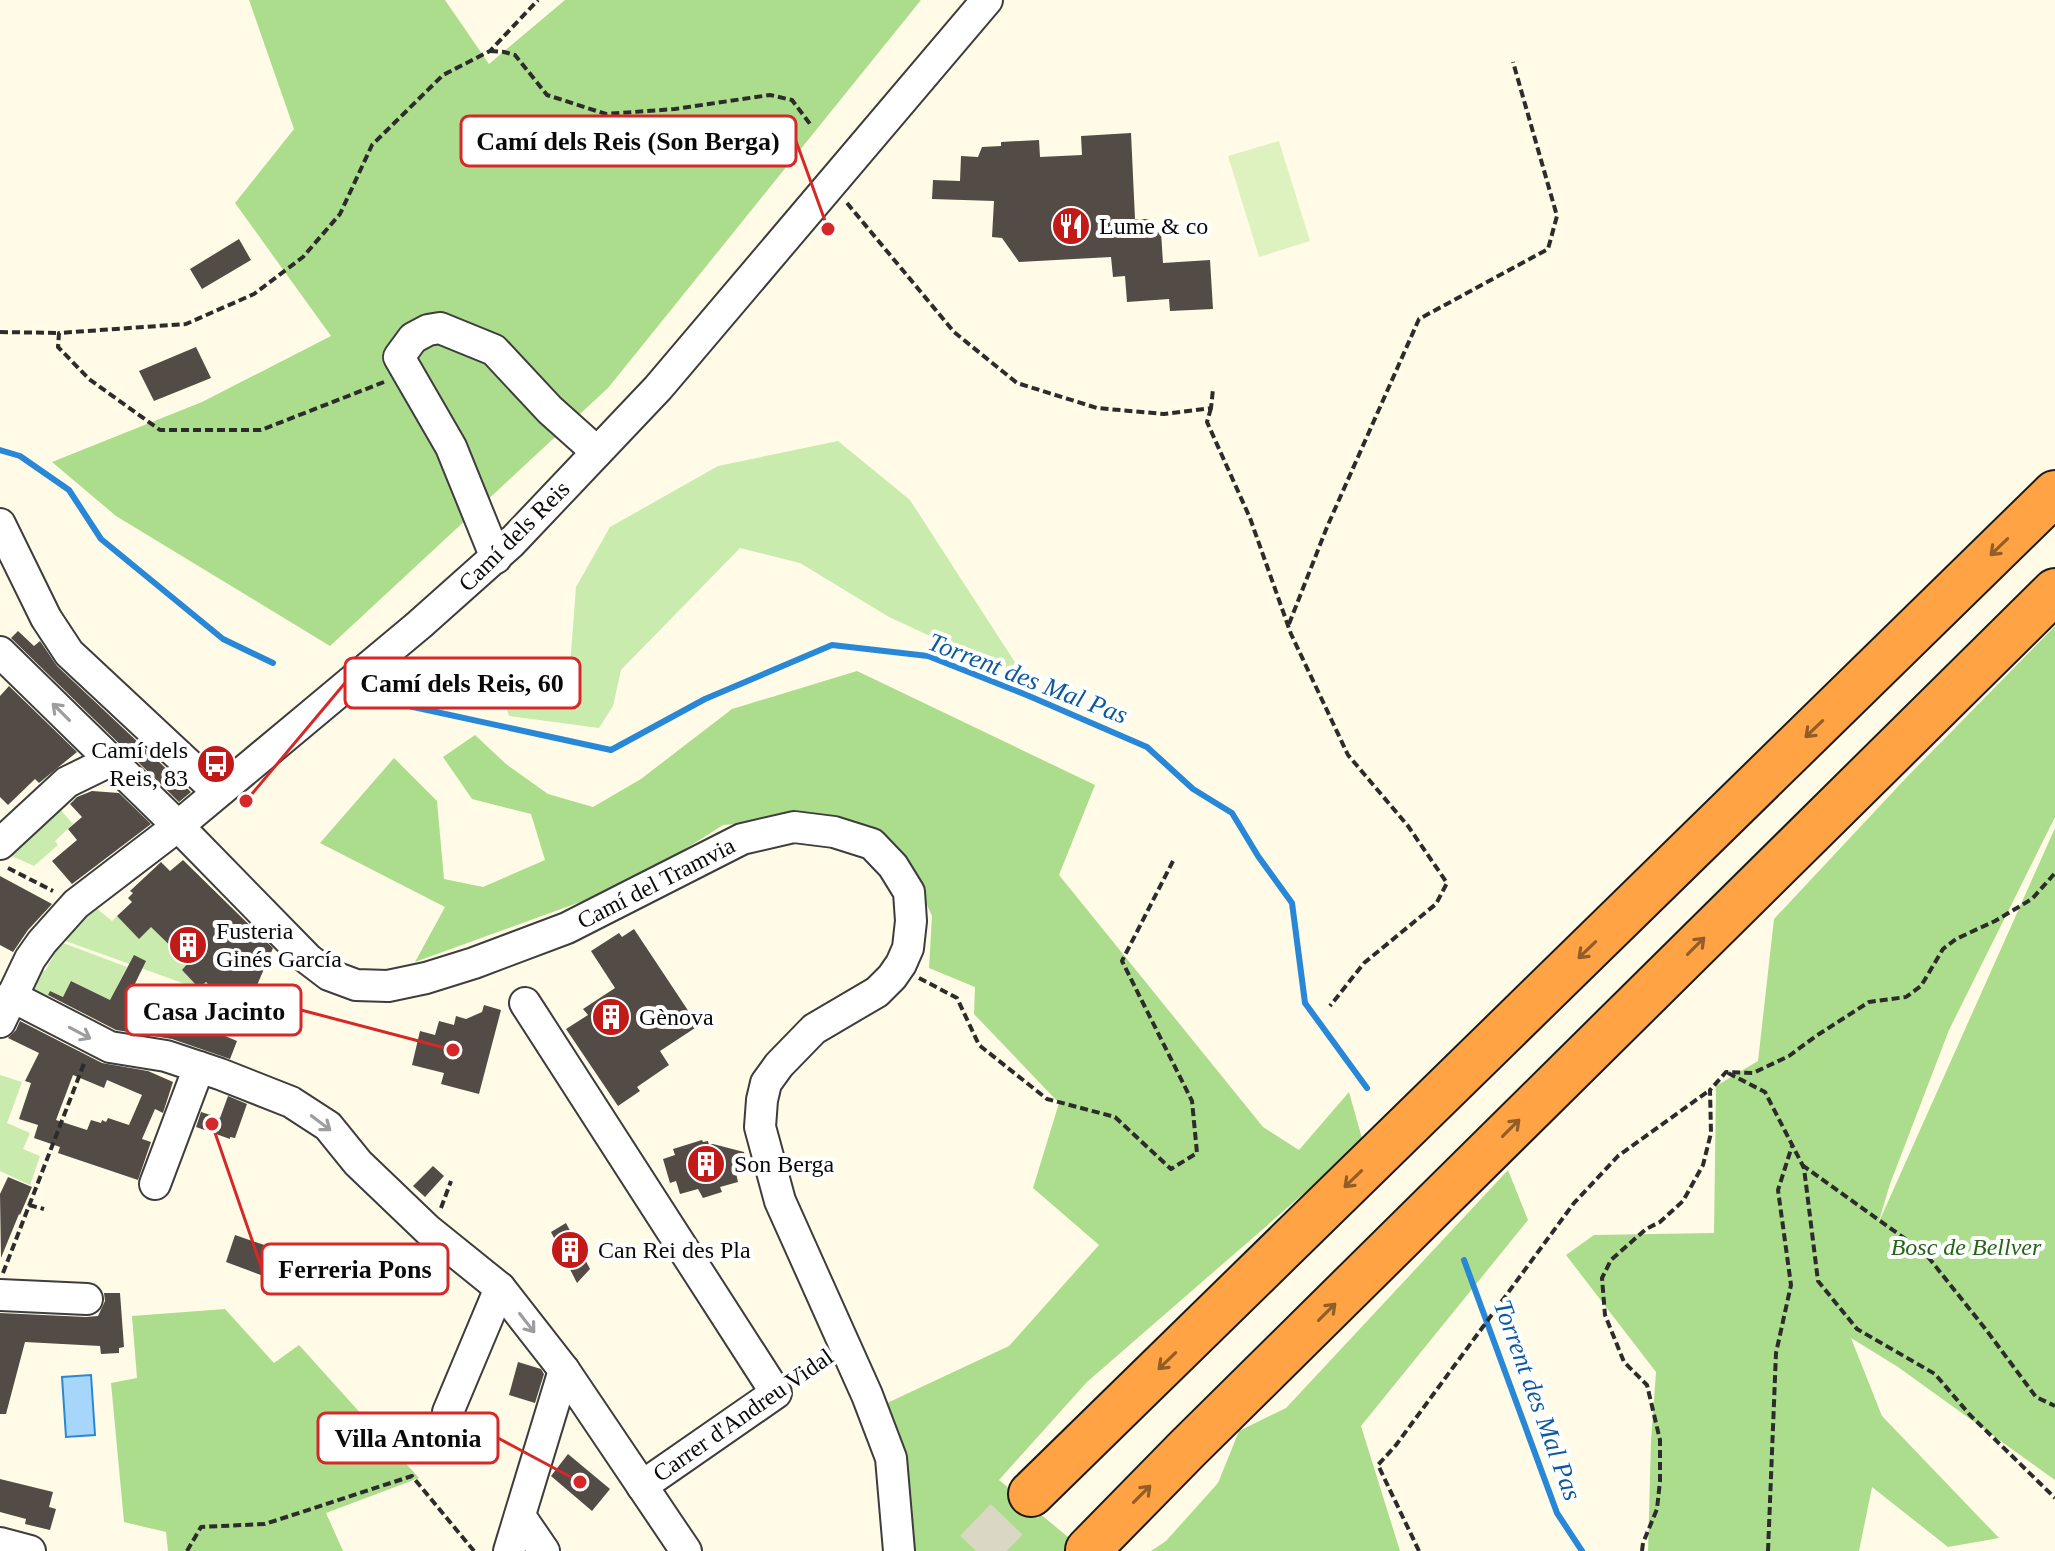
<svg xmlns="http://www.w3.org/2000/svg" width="2055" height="1551" font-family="Georgia,serif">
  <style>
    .green { fill: #caebae }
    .forest { fill: #acdd8c }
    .pitch { fill: #def2c0 }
    .water { fill: #a6d7fb; stroke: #2888d7; stroke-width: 2 }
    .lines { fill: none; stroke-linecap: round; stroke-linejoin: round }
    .stream { stroke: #2888d7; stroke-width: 6 }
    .building { fill: #534b45; fill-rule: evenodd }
    .highway-tunnel { stroke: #dad7c5; stroke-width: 44; stroke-dasharray: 44 22; stroke-linecap: butt }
    .minor-casing { stroke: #3d3d3d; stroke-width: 34 }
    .highway-casing { stroke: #1b1b1b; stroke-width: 48 }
    .path { stroke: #2c2c2c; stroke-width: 4; stroke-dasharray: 8 4; stroke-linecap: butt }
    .minor { stroke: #fff; stroke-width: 30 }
    .highway { stroke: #ffa344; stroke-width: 44 }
    .oneway { stroke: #915e2a }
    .oneway2 { stroke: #9d9d9d }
    .labels { text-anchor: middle; stroke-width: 8; stroke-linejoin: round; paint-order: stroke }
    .poi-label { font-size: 24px; fill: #0a0a0a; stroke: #fff; text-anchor: start }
    .street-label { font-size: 24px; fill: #0a0a0a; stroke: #fff }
    .park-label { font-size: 24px; font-style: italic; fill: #236417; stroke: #fff }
    .water-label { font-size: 26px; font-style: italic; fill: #0c59a3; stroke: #fff }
    .leader { fill: none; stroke: #d62828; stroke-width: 3 }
    .callout-dot { fill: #d62828; stroke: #fff; stroke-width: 3 }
    .callout { fill: #fff; stroke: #d62828; stroke-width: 3 }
    .callout-label { font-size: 26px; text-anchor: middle; font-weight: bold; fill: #0a0a0a }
  </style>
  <rect width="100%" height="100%" fill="#fffbe6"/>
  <g class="green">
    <path d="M838 441 910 500 1027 681 889 617 800 563 740 548 621 670 613 706 599 728 509 716 499 686 570 666 576 587 610 527 718 466Z"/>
    <path d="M58 807 73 824 55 841 58 845 34 866 5 853Z"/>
    <path d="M96 908 112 921 117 916 139 938 151 926 188 963 182 970 202 990 60 939 87 914Z"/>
    <path d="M58 941 127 967 110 1000 72 981 63 997 50 991 44 1005 28 997 41 970 45 971 53 957 48 955Z"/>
    <path d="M0 1075 22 1082 7 1123 30 1133 23 1149 40 1156 30 1185 0 1171Z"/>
  </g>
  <g class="forest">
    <path d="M249 0H445L489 64 565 0H921L608 388 330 646 116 516 52 462 202 402 331 336 235 203 294 129Z"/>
    <path d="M2055 626V817L1949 1030 1890 1184 1878 1224 2055 828V1480L1898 1367 1851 1338 1882 1416 1999 1538 1948 1547 1872 1487 1859 1551H1648L1651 1441 1656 1372 1566 1255 1594 1235 1714 1233 1716 1086 1758 1061 1774 919 1906 778Z"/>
    <path d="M857 671 1095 785 1059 875 1263 1127 1299 1150 1349 1092 1363 1142 1087 1382 999 1480 1085 1551H916L909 1527 885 1404 1009 1346 1099 1245 1033 1188 1059 1103 974 1014 975 987 929 968 932 916 909 866 788 820 723 825 630 884 415 962 445 907 320 843 394 758 437 801 444 879 483 887 545 860 531 814 472 799 443 757 475 735 506 764 548 794 593 807 641 779 732 709Z"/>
    <path d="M1508 1170 1528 1220 1361 1426 1400 1551H1151L1166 1541 1218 1483 1239 1431 1286 1408Z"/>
    <path d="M225 1309 274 1363 299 1345 419 1478 326 1513 343 1551H168L166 1532 124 1522 111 1383 137 1378 132 1316Z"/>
  </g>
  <path class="pitch" d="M1279 141 1310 241 1259 257 1228 156Z"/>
  <path class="water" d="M91 1375 95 1435 66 1437 62 1377Z"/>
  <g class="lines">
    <g class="stream">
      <path d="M0 450 20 456 69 490 101 539 223 639 273 663"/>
      <path d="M404 705 611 750 705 699 832 645 928 656 1029 696 1147 747 1193 789 1232 813 1258 856 1292 903 1305 1003 1367 1088"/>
      <path d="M1464 1260 1557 1513 1582 1551"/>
    </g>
  </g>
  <g class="building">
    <path d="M1131 133 1135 219H1149L1150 233 1161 232 1163 263 1210 260 1213 309 1170 311 1169 299 1127 302 1125 276 1113 277 1111 257 1019 262 1002 238 992 237 994 201 932 199 933 180 960 181 961 156 978 157 982 147 1001 146V142L1039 140 1040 157 1082 155 1081 136Z"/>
    <path d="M239 239 251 260 202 289 190 269Z"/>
    <path d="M196 347 211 378 154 401 139 371Z"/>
    <path d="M18 631 34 646 40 641 57 666 191 792 179 802 11 638Z"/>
    <path d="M9 686 77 752 39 783 35 779 8 805 0 797V696Z"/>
    <path d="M92 791 119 793 151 824 72 884 52 861 77 840 68 829 82 817 70 804 77 797Z"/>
    <path d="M183 860 273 948 246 1011 227 1003 206 982 199 988 182 970 188 963 151 927 139 939 117 916 132 902 128 898 133 893 130 891 161 862 170 871Z"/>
    <path d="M0 876 52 904 28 930 13 952 0 945Z"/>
    <path d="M634 929 693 1018 690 1020 695 1028 660 1051 669 1065 637 1087 640 1091 618 1106 566 1029 588 1015 583 1009 615 988 591 951 619 933 622 937Z"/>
    <path d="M134 955 146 961 129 996 237 1041 230 1059 172 1039 116 1030 48 995 50 991 63 997 71 981 110 1000Z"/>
    <path d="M484 1005 501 1010 479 1094 441 1084 444 1073 412 1065 420 1031 435 1035 439 1021 454 1025 456 1016 466 1019 482 1012Z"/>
    <path d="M20 1021 102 1063 148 1071 173 1082 163 1113 155 1109 142 1139 151 1142 138 1180 58 1153 60 1147 34 1138 38 1125 19 1119 31 1083 25 1081 39 1053 8 1038 16 1030ZM73 1075 104 1088 107 1080 142 1095 129 1125 108 1118 106 1122 102 1120 101 1123 91 1120 87 1130 56 1120Z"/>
    <path d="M228 1096 247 1104 235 1138 230 1137V1139L196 1127 201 1112 220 1118Z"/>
    <path d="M702 1140 703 1142 708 1141 709 1145 713 1144 744 1152 749 1169 736 1173 738 1182 720 1187 722 1192 703 1198 698 1189 680 1194 676 1181 670 1183 663 1159 675 1155 673 1149Z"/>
    <path d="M433 1166 444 1176 425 1197 413 1186Z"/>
    <path d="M8 1177 32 1187 20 1215 19 1214 1 1258 0 1194Z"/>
    <path d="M566 1223 590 1269 577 1283 551 1232Z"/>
    <path d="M235 1235 279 1250 269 1278 226 1262Z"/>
    <path d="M104 1293H120L124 1347 119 1348V1353L101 1354 100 1346 25 1342 6 1414H0V1313L86 1317 98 1316 105 1301Z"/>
    <path d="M518 1362 541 1369 544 1374 535 1403 509 1395Z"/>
    <path d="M568 1454 610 1489 592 1511 551 1476Z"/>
    <path d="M0 1479 53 1492 49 1507 56 1509 50 1530 25 1524 26 1519 0 1512Z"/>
  </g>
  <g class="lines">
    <path class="highway-tunnel" d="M976 1551 1031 1494"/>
    <g class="minor-casing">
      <g id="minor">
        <path d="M0 524 46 618 69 653 218 792"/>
        <path d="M496 558 451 447 399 357 413 338 428 330 440 328 494 350 550 410 597 452"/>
        <path d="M0 652 178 826 308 959 329 975 356 985 388 986 426 978 474 963 567 928 742 839 794 827 834 832 872 844 893 866 909 892 911 921 908 948 901 964 892 977 877 992 814 1029 779 1065 766 1083 762 1100 760 1127 780 1201 867 1395 891 1458 899 1551"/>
        <path d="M0 844 67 782 110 761"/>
        <path d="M11 996 110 1047 166 1056 220 1074 291 1102 328 1126 358 1163 428 1230 500 1288 564 1370 686 1551"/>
        <path d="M525 1003 776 1393 642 1486"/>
        <path d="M0 1022 30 959 42 942 76 904 178 826 316 711 419 625 511 543 658 388 987 0"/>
        <path d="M155 1184 199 1067"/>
        <path d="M0 1295 87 1299"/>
        <path d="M448 1412 500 1288"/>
        <path d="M520 1516 544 1551"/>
        <path d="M0 1543 30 1551"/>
        <path d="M509 1551 564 1370"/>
      </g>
    </g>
    <g class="highway-casing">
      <g id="highway">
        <path d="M1031 1494 2055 493"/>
        <path d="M1088 1550 1187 1449 2055 591"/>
      </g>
    </g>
    <g class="path">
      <path d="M490 51 504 52 515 55 547 95 606 114 675 109 770 95 792 100 810 124"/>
      <path d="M847 203 954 332 1017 383 1097 408 1164 414 1211 408 1213 389"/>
      <path d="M0 332 59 333"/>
      <path d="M384 382 261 430H160L89 379 58 347 59 333 186 324 254 294 303 257 340 214 372 145 443 75 490 51 538 0"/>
      <path d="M1211 408 1207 422 1250 518 1291 634 1348 755 1408 826 1447 883 1436 904 1364 963 1330 1006"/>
      <path d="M1289 624 1327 527 1419 319 1548 249 1557 216 1513 62"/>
      <path d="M8 868 53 891"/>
      <path d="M919 978 957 998 979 1045 1047 1099 1115 1117 1171 1169 1197 1153 1192 1101 1122 961 1173 861"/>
      <path d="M1728 1073 1765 1092 1804 1168 1818 1281 1857 1329 1935 1374 1970 1415 2055 1498"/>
      <path d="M1802 1165 1925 1253 1987 1331 2036 1397 2055 1406"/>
      <path d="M29 1205 44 1209"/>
      <path d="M441 1208 451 1181"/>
      <path d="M3 1273 85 1061"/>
      <path d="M794 1380 826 1358"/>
      <path d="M187 1551 201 1527 265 1524 412 1476 474 1551"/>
      <path d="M1419 1551 1378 1465 1396 1445 1574 1203 1618 1156 1710 1090"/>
      <path d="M1642 1551 1643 1543 1657 1509 1660 1481V1440L1647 1385 1624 1362 1605 1315 1602 1278 1611 1260 1646 1229 1660 1222 1683 1201 1703 1165 1711 1133 1710 1090 1726 1072 1753 1073 1789 1056 1816 1036 1869 1002 1906 997 1921 986 1943 949 1956 939 1995 921 2032 899 2055 873"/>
      <path d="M1768 1551 1776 1353 1791 1285 1778 1190 1792 1146"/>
    </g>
    <use href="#minor" class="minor"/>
    <use href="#highway" class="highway"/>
  </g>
  <defs><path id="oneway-shaft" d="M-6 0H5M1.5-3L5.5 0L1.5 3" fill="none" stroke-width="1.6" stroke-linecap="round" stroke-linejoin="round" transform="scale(2)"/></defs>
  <g class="oneway">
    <use href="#oneway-shaft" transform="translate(1999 547) rotate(136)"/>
    <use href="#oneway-shaft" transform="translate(1814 729) rotate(136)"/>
    <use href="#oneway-shaft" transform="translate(1696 946) rotate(-45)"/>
    <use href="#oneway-shaft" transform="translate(1587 950) rotate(136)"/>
    <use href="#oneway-shaft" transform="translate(1511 1128) rotate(-45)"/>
    <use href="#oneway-shaft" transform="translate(1353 1179) rotate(136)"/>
    <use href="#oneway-shaft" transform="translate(1327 1312) rotate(-45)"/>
    <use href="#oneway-shaft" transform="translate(1167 1361) rotate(136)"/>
    <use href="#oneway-shaft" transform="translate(1142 1494) rotate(-45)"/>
  </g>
  <g class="oneway2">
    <use href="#oneway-shaft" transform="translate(61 712) rotate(-135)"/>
    <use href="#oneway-shaft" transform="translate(80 1033) rotate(28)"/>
    <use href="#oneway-shaft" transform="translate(321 1123) rotate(37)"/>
    <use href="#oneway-shaft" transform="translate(527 1323) rotate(52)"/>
  </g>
  <defs>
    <g id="restaurant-disc" transform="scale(2)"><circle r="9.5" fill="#c21a19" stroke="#fff"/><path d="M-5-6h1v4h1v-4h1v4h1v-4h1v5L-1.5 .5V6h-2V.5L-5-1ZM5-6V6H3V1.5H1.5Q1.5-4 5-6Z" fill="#fff"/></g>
    <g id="bus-disc" transform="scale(2)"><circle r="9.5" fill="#c21a19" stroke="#fff"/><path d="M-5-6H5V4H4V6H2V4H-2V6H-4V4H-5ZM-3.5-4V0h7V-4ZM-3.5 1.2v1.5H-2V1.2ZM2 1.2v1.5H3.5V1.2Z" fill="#fff"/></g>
    <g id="building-disc" transform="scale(2)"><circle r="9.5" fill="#c21a19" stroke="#fff"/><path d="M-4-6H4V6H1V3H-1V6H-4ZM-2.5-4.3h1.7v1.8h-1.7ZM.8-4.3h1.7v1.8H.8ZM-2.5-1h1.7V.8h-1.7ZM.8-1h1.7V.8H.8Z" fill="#fff"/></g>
  </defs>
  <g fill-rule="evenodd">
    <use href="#restaurant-disc" x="1071" y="226"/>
    <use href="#bus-disc" x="216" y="764"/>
    <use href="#building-disc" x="188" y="945"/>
    <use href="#building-disc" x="611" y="1017"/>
    <use href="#building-disc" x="706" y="1164"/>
    <use href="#building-disc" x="570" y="1250"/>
  </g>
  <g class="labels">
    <g class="poi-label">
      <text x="1099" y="234">Lume &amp; co</text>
      <text x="188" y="758" text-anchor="end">Camí dels<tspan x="188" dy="28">Reis, 83</tspan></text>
      <text x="216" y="939">Fusteria<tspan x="216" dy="28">Ginés García</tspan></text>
      <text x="639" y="1025">Gènova</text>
      <text x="734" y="1172">Son Berga</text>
      <text x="598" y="1258">Can Rei des Pla</text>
    </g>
    <g class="street-label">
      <text transform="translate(514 536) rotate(-45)" y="8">Camí dels Reis</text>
      <text transform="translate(656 883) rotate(-27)" y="8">Camí del Tramvia</text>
      <text transform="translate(743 1415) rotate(-35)" y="8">Carrer d'Andreu Vidal</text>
    </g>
    <g class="park-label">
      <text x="1966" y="1255">Bosc de Bellver</text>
    </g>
    <g class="water-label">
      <text transform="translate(1028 678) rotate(21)" y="9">Torrent des Mal Pas</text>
      <text transform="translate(1538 1400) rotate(70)" y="9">Torrent des Mal Pas</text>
    </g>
  </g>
  <path class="leader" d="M828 229L796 141M246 801L345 683M453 1050L301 1010M212 1124L262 1269M580 1482L498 1438"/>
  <g class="callout-dot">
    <circle cx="828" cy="229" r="8"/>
    <circle cx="246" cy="801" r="8"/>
    <circle cx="453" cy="1050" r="8"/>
    <circle cx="212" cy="1124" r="8"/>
    <circle cx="580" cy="1482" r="8"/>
  </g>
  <g class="callout">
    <rect x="461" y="116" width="335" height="50" rx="8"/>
    <rect x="345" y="658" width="235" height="50" rx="8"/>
    <rect x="126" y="985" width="175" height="50" rx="8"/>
    <rect x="262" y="1244" width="186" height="50" rx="8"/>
    <rect x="318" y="1413" width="180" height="50" rx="8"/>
  </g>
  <g class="callout-label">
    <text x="628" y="150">Camí dels Reis (Son Berga)</text>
    <text x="462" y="692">Camí dels Reis, 60</text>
    <text x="214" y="1020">Casa Jacinto</text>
    <text x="355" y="1278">Ferreria Pons</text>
    <text x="408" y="1447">Villa Antonia</text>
  </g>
</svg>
